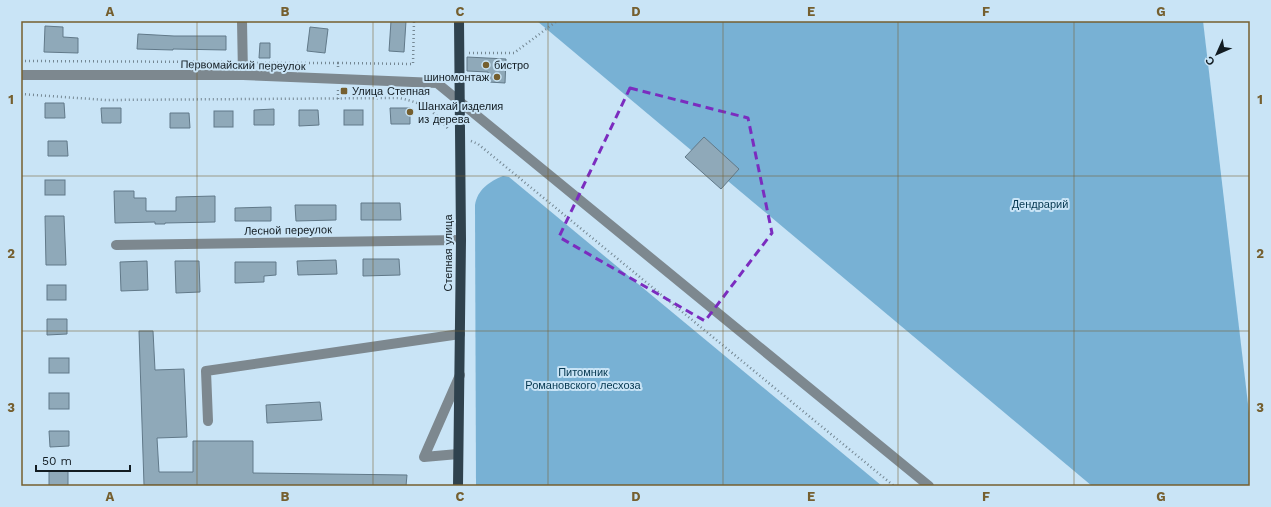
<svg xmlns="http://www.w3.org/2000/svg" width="1271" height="507" font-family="'Work Sans',sans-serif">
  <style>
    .forest { fill: #78b1d4 }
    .building { fill: #8fa9b9; stroke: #617989 }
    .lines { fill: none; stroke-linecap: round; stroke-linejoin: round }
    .path { stroke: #748793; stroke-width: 2.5; stroke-dasharray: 1 3; stroke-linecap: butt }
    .minor { stroke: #7d888f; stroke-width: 10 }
    .major { stroke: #2f424e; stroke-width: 10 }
    .marked { fill: none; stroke: #7b2cbf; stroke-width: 3; stroke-dasharray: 8 5; stroke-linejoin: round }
    .grid { fill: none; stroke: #755f2f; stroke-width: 1; stroke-opacity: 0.55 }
    .poi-dot { fill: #755f2f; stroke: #c9e4f6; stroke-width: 1.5 }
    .labels { text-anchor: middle; stroke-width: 4; stroke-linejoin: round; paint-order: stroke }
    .street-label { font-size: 11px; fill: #121c22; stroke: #c9e4f6 }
    .poi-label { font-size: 11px; fill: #121c22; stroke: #c9e4f6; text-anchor: start }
    .park-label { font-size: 11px; fill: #05374f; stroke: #c9e4f6 }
    .neatline { fill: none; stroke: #755f2f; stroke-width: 1.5 }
    .grid-label { font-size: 13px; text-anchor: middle; font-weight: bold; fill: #755f2f }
  </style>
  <rect width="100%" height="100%" fill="#c9e4f6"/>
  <g class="forest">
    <path d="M537 21H1203L1250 421V486H1092Z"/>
    <path d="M503 176 509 177 882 486H476L475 205C477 190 490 181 503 176Z"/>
  </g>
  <g class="building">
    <path d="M391 21H406L404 52 389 51Z"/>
    <path d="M45 26 63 27V37L78 38V53L44 52Z"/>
    <path d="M310 27 328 29 325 53 307 51Z"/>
    <path d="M138 34 174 36H226V50L173 49V50L137 49Z"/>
    <path d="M260 43H270V58H259Z"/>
    <path d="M467 57 506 59 505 83 489 82 488 72 467 71Z"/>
    <path d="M45 103H64L65 118H45Z"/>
    <path d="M101 108H121V123H102Z"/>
    <path d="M390 108H410V124H391Z"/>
    <path d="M274 109V125H254V110Z"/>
    <path d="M299 110H318L319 125 299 126Z"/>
    <rect x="344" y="110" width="19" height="15"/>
    <rect x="214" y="111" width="19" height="16"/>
    <path d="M170 113H189L190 128H170Z"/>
    <path d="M704 137 739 169 721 189 685 157Z"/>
    <path d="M48 141H67L68 156H48Z"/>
    <rect x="45" y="180" width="20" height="15"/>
    <path d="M114 191H134V198H146V211H176V197L215 196V222L165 223V224H155V222L115 223Z"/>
    <path d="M361 203H400L401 220H361Z"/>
    <path d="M295 205H336V220L296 221Z"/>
    <path d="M271 207V221H235V208Z"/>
    <path d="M45 216H64L66 265H46Z"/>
    <path d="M363 259H399L400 275 363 276Z"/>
    <path d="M336 260 337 274 298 275 297 261Z"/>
    <path d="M147 261 148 290 121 291 120 262Z"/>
    <path d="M175 261H199L200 292 176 293Z"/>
    <path d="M235 262H276V275L264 276V282L235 283Z"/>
    <rect x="47" y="285" width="19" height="15"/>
    <path d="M47 319H67V334L47 335Z"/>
    <path d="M139 331H153L155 370 184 369 187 437 157 438 159 472H193V441H253V473L407 475 406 486 144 485Z"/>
    <rect x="49" y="358" width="20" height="15"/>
    <rect x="49" y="393" width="20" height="16"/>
    <path d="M320 402 322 420 267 423 266 405Z"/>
    <path d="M49 431H69V446L50 447Z"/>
    <rect x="49" y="471" width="19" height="15"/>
  </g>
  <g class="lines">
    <g class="path">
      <path d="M469 53H514L557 21"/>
      <path d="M21 61 222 62"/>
      <path d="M253 63H338V68"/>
      <path d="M338 63 413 64 414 21"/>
      <path d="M21 94 106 100 399 98C424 103 433 110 449 130"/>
      <path d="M338 99V89"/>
      <path d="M471 141 478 144 894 486"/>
    </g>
    <g class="minor">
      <path d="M242 21 243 75"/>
      <path d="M21 75H243L437 83 929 486"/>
      <path d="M116 245 461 240"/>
      <path d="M208 421 206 371 460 334"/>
      <path d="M458 454 424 457 460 375"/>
    </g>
    <path class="major" d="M458 486 461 240 459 21"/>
  </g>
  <path class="marked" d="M630 88 748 118 772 233 705 321 559 237Z"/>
  <path class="grid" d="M197 21V486M373 21V486M548 21V486M723 21V486M898 21V486M1074 21V486M21 176H1250M21 331H1250"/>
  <g class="poi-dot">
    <circle cx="486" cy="65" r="4"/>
    <circle cx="497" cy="77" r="4"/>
    <rect x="340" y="87" width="8" height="8" rx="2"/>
    <circle cx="410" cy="112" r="4"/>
  </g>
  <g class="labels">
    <g class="street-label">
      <text transform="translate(243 65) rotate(1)" y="4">Первомайский переулок</text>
      <text transform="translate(288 230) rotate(-1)" y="4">Лесной переулок</text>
      <text transform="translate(448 253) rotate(-90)" y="4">Степная улица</text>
    </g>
    <g class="poi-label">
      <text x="494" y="69">бистро</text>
      <text x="489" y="81" text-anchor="end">шиномонтаж</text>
      <text x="352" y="95">Улица Степная</text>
      <text x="418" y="110">Шанхай изделия<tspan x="418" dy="13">из дерева</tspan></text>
    </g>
    <g class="park-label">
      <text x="1040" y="208">Дендрарий</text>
      <text x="583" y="376">Питомник<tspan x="583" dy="13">Романовского лесхоза</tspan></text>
    </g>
  </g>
  <rect width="1271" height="507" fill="none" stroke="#c9e4f6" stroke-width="44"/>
  <g transform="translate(1217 54) rotate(225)" stroke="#c9e4f6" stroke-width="3" paint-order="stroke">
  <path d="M0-3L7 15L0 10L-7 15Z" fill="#121c22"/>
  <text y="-6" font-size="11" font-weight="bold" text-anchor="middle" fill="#121c22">С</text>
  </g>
  <path d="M36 465v6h94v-6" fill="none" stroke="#121c22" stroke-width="2"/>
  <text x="42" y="465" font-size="12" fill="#121c22" stroke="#c9e4f6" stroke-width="3" paint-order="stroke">50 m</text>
  <rect x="22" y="22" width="1227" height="463" class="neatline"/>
  <g class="grid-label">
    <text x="110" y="16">A</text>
    <text x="285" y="16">B</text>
    <text x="460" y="16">C</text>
    <text x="636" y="16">D</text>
    <text x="811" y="16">E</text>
    <text x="986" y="16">F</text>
    <text x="1161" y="16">G</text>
    <text x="11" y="104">1</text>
    <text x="1260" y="104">1</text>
    <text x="11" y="258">2</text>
    <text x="1260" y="258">2</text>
    <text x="11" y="412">3</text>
    <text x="1260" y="412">3</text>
    <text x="110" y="501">A</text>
    <text x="285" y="501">B</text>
    <text x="460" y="501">C</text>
    <text x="636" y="501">D</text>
    <text x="811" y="501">E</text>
    <text x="986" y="501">F</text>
    <text x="1161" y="501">G</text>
  </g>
</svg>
